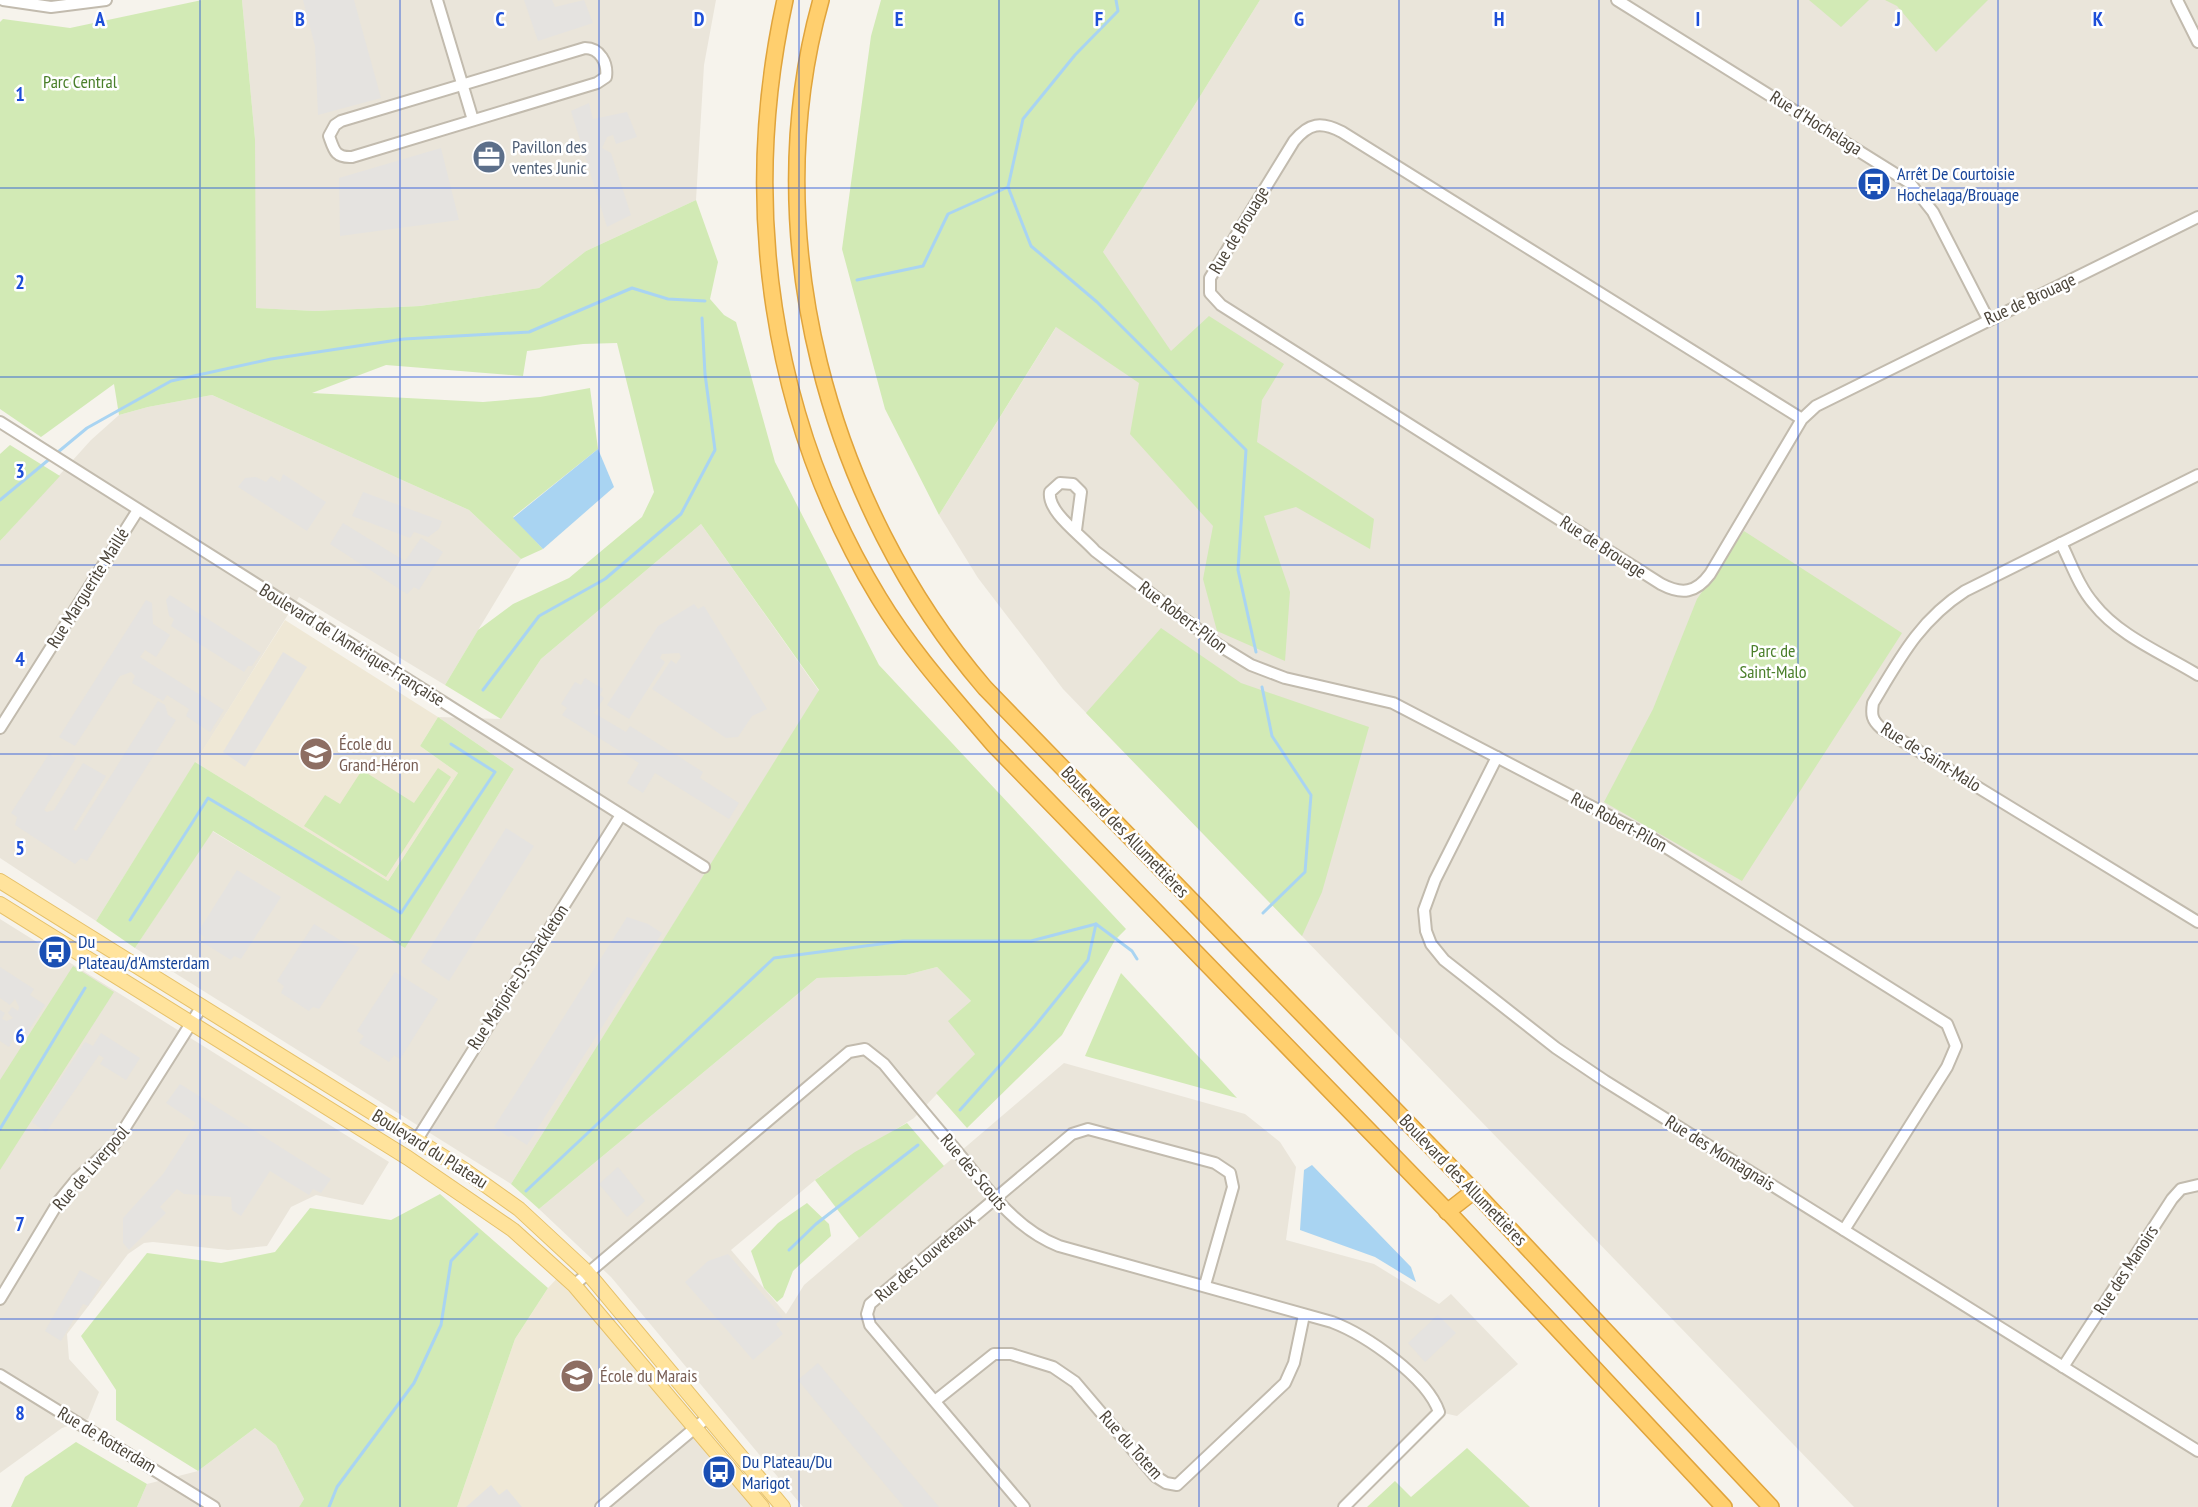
<svg xmlns="http://www.w3.org/2000/svg" width="2198" height="1507" font-family="'PT Sans Narrow',sans-serif">
  <style>
    .residential { fill: #eae5da }
    .education { fill: #efe8d6 }
    .green { fill: #d2eab5 }
    .parking { fill: #e5e3e0 }
    .water { fill: #a9d4f2 }
    .lines { fill: none; stroke-linecap: round; stroke-linejoin: round }
    .stream { stroke: #a9d4f2; stroke-width: 3 }
    .minor-casing { stroke: #c2bbae; stroke-width: 14 }
    .major-casing { stroke: #e6c16a; stroke-width: 16 }
    .highway-casing { stroke: #e0a43c; stroke-width: 18 }
    .minor { stroke: #fff; stroke-width: 10 }
    .major { stroke: #ffe39c; stroke-width: 14 }
    .highway { stroke: #ffcf6e; stroke-width: 15 }
    .grid { fill: none; stroke: #1d4ed8; stroke-width: 1.5; stroke-opacity: 0.55 }
    .labels { text-anchor: middle; stroke-width: 5; stroke-linejoin: round; paint-order: stroke }
    .park-label { font-size: 18px; fill: #4a7f2a; stroke: #fff }
    .street-label { font-size: 18px; fill: #4b4439; stroke: #fff }
    .service-label { font-size: 18px; fill: #4e5e75; stroke: #fff; text-anchor: start }
    .transit-label { font-size: 18px; fill: #164399; stroke: #fff; text-anchor: start }
    .education-label { font-size: 18px; fill: #785e54; stroke: #fff; text-anchor: start }
    .grid-label { font-size: 20px; text-anchor: middle; font-weight: bold; fill: #1d4ed8; stroke: #fff; stroke-width: 5; stroke-linejoin: round; paint-order: stroke }
  </style>
  <rect width="100%" height="100%" fill="#f6f3ec"/>
  <g class="residential">
    <path d="M242 0H716L704 65 696 200 586 251 539 288 420 306 315 311 255 308V139Z"/>
    <path d="M1260 0H2198V1507H1854L1063 689 978 578 939 515Z"/>
    <path d="M212 395 469 510 521 559 445 685 299 597 96 921 0 858V541L91 440 119 415 148 407Z"/>
    <path d="M701 524 819 691 511 1184 135 948 212 831 405 947 514 769 438 717 501 719 541 659Z"/>
    <path d="M0 919 389 1162 363 1205 316 1195 291 1207 267 1246 228 1250 153 1242 144 1243 128 1254 67 1334 69 1359 99 1392 88 1419 62 1428 0 1473Z"/>
    <path d="M937 967 971 1001 976 1053 914 1118 820 1176 731 1250 786 1314 804 1285 1064 1063 1245 1114 1280 1142 1296 1167 1286 1240 1374 1264 1439 1304 1451 1294 1518 1364 1457 1416 1439 1412 1344 1507H803L611 1277 539 1209 817 978 906 975Z"/>
    <path d="M255 1428 276 1445 304 1499 299 1507H137L147 1484 198 1471Z"/>
    <path d="M695 1428 762 1507H601Z"/>
  </g>
  <g class="education">
    <path d="M285 620 438 717 420 746 458 773 388 881 195 762Z"/>
    <path d="M562 1273 695 1428 601 1507H457L515 1339 548 1288Z"/>
  </g>
  <g class="green">
    <path d="M202 0H242L255 139 256 308 315 311 420 306 539 288 586 251 696 200 718 262 710 299 724 315 736 322 775 462 879 665 1126 929 1115 940 1062 1035 967 1128 936 1093 975 1054 948 1021 971 1001 937 967 906 975 817 978 539 1209 511 1184 819 690 701 524 541 659 501 719 445 685 478 630 513 604 569 578 642 517 654 492 617 343 583 344 527 351 523 376 386 365 312 393 483 402 540 397 590 388 598 449 513 517 543 549 521 559 469 510 212 395 148 407 119 415 114 384 41 437 0 409V22L3 19 70 28Z"/>
    <path d="M881 0H1260L1103 252 1171 351 1209 316 1284 364 1262 400 1257 442 1374 519 1370 549 1296 507 1264 516 1290 592 1285 661 1217 631 1203 579 1213 526 1130 434 1139 383 1056 327 939 515 885 409 842 249 871 36Z"/>
    <path d="M1809 0H1869L1841 27Z"/>
    <path d="M1885 0H1988L1936 52 1897 6Z"/>
    <path d="M10 445 60 476 0 541V454Z"/>
    <path d="M1744 531 1902 633 1742 881 1604 802 1653 709 1697 599Z"/>
    <path d="M1161 628 1241 683 1369 727 1322 892 1302 936 1086 713Z"/>
    <path d="M438 717 514 769 405 948 213 831 135 948 96 921 195 762 388 881 458 773 420 746Z"/>
    <path d="M438 768 451 777 386 877 304 826 325 795 340 804 362 770 414 803Z"/>
    <path d="M73 966 114 992 0 1170V1080Z"/>
    <path d="M1121 973 1237 1098 1085 1056Z"/>
    <path d="M907 1123 944 1166 859 1238 815 1180 855 1152Z"/>
    <path d="M440 1194 548 1288 515 1339 457 1507H299L304 1499 276 1445 255 1428 198 1471 116 1420V1390L81 1336 147 1253 221 1263 275 1252 310 1208 391 1220Z"/>
    <path d="M807 1203 829 1224 831 1236 793 1271 783 1297 777 1302 764 1288 751 1251 778 1223Z"/>
    <path d="M76 1442 147 1484 137 1507H11L25 1477Z"/>
    <path d="M1467 1448 1530 1507H1367L1395 1481 1411 1497Z"/>
  </g>
  <g class="parking">
    <path d="M303 0H354L381 98 318 115 315 46Z"/>
    <path d="M524 0H552L555 7 584 0 593 23 538 41Z"/>
    <path d="M589 103 593 119 627 112 637 137 616 144 613 135 607 137 602 148 611 153 631 215 607 227 571 111Z"/>
    <path d="M441 148 459 220 340 236 339 178Z"/>
    <path d="M283 474 326 502 307 531 238 487 245 478 256 477 266 482 271 476 280 482Z"/>
    <path d="M363 492 442 521 439 529 428 537 414 532 410 538 352 516Z"/>
    <path d="M343 523 405 561 421 538 443 552 419 590 414 587 407 594 330 544Z"/>
    <path d="M170 595 261 653 252 666H248L244 672 171 626 174 619 169 616 166 600Z"/>
    <path d="M146 600 152 603 153 624 170 635 156 657 145 650 140 657 224 710 210 732 186 716 189 709 167 695 163 701 132 683 135 676 131 672 120 676 75 746 59 737Z"/>
    <path d="M694 604 698 609 704 606 767 709 752 716 738 737 726 738 652 689 671 660 676 664 681 657 679 653 662 654 660 658 665 662 629 719 607 705 658 626Z"/>
    <path d="M283 652 307 667 245 767 223 752Z"/>
    <path d="M585 678 603 689 600 695 604 698 594 713 626 732 630 726 703 772 700 778 739 803 729 819 655 773 643 793 627 783 639 763 562 715 567 708 561 704 575 682 581 685Z"/>
    <path d="M158 701 165 705 168 715 176 720 87 861 81 858 75 864 15 825 17 817 11 813 49 754 54 757 71 754 76 758 44 810 47 812 54 810 83 763 106 776 73 829 76 831Z"/>
    <path d="M506 828 534 846 449 981 421 962Z"/>
    <path d="M237 870 281 897 241 959 234 956 231 960 202 942 204 937 198 932Z"/>
    <path d="M627 917 648 924 662 933 527 1145 511 1135 509 1137 494 1127Z"/>
    <path d="M314 924 343 942 360 947 319 1009 313 1007 309 1011 281 993 284 986 277 981Z"/>
    <path d="M0 967 34 989 30 995 45 1005 20 1044 13 1040 9 1047 0 1041V1010L5 1013 2 1019 7 1021 13 1018 8 1013 12 1007 18 1011 19 1007 15 999 10 1005 0 998Z"/>
    <path d="M395 972 438 999 400 1059 394 1055 389 1062 359 1043 364 1036 357 1031Z"/>
    <path d="M101 1033 140 1058 126 1080 100 1064 104 1058 99 1055 46 1132 32 1122 85 1042 93 1046Z"/>
    <path d="M180 1084 331 1179 321 1193 313 1189 309 1195 270 1171 241 1216 232 1210 231 1197 184 1194 177 1189 160 1207 166 1213 129 1250 123 1243V1218L163 1174 196 1123 166 1103Z"/>
    <path d="M618 1167 645 1201 627 1217 599 1184Z"/>
    <path d="M728 1254 783 1318 776 1324 783 1334 753 1360 685 1282 708 1261Z"/>
    <path d="M80 1270 102 1282 88 1306 83 1304 61 1341 45 1331Z"/>
    <path d="M1438 1315 1456 1333 1425 1362 1408 1343Z"/>
    <path d="M818 1363 939 1507H904L851 1444 798 1380Z"/>
    <path d="M491 1485 499 1495 507 1489 522 1507H466Z"/>
  </g>
  <g class="water">
    <path d="M598 449 614 487 543 549 513 518Z"/>
    <path d="M1312 1165 1411 1267 1416 1282 1375 1257 1300 1230 1304 1170Z"/>
  </g>
  <g class="lines">
    <g class="stream">
      <path d="M1008 187 1031 246 1097 302 1246 450 1238 570 1256 652"/>
      <path d="M857 280 923 266 948 214 1008 187 1023 119 1075 55 1118 11 1116 0"/>
      <path d="M0 500 87 428 171 381 271 359 404 339 529 332 632 288 668 299 705 301"/>
      <path d="M1262 687 1272 736 1311 795 1305 872 1263 913"/>
      <path d="M483 690 539 616 605 579 681 514 715 450 705 374 702 318"/>
      <path d="M130 920 208 798 401 913 495 772 451 744"/>
      <path d="M960 1110 1035 1026 1088 960 1096 924"/>
      <path d="M0 1129 85 988"/>
      <path d="M526 1191 774 958 903 941H1031L1096 924 1132 951 1137 959"/>
      <path d="M789 1250 816 1224 918 1145"/>
      <path d="M329 1507 337 1487 414 1383 441 1325 451 1261 477 1234"/>
    </g>
    <g class="minor-casing">
      <g id="minor">
        <path d="M3 0 51 7 106 0"/>
        <path d="M437 0 473 120"/>
        <path d="M1617 0 1910 183 1933 212 1988 319"/>
        <path d="M2177 0 2198 42"/>
        <path d="M585 48C600 48 608 63 606 77L597 83 352 157C335 158 334 150 329 136L335 125 341 121Z"/>
        <path d="M1802 419 1342 132C1321 121 1309 123 1294 141L1210 278V293L1221 305 1661 584C1682 595 1696 593 1710 574L1802 419 1816 406 2198 217"/>
        <path d="M0 422 704 867"/>
        <path d="M2198 475 1965 591C1920 620 1900 658 1873 703 1871 715 1872 720 1881 728L2198 922"/>
        <path d="M1076 530 1081 492 1073 484 1060 483 1050 492C1047 512 1081 535 1095 551L1220 646 1251 665 1285 678 1393 703 1648 836 1947 1024 1956 1046 1947 1067 1844 1230"/>
        <path d="M2061 543C2071 563 2079 587 2094 604 2119 636 2164 654 2198 675"/>
        <path d="M0 728 138 510"/>
        <path d="M1497 757 1435 880 1424 910 1426 931 1431 944 1444 960 1556 1048 1605 1081 2198 1451"/>
        <path d="M416 1141 621 815"/>
        <path d="M574 1285 849 1052 865 1049 884 1064C907 1092 931 1121 955 1149 986 1186 1013 1228 1059 1246L1332 1322C1366 1335 1427 1377 1439 1412L1344 1507"/>
        <path d="M0 1299 59 1201 77 1179 114 1145 202 1006"/>
        <path d="M2063 1367 2172 1199 2181 1189 2198 1185"/>
        <path d="M0 1375 214 1507"/>
        <path d="M935 1401 994 1354H1011L1053 1367 1075 1382 1155 1476 1166 1483 1177 1485 1285 1383 1294 1363 1304 1315"/>
        <path d="M601 1507 708 1417"/>
        <path d="M1024 1507 870 1325 867 1314 870 1304 1072 1134 1088 1129 1215 1163 1230 1173 1233 1187 1205 1285"/>
      </g>
    </g>
    <g class="major-casing">
      <g id="major">
        <path d="M0 881 463 1169 519 1209 587 1272 783 1507"/>
        <path d="M0 904 408 1158 513 1230 574 1285 762 1507"/>
      </g>
    </g>
    <g class="highway-casing">
      <g id="highway">
        <path d="M785 0C740 203 770 419 879 598 911 651 953 697 993 744L1451 1215 1724 1507"/>
        <path d="M821 0C755 235 828 505 985 688L1474 1191 1771 1507"/>
        <path d="M1447 1212 1474 1191"/>
      </g>
    </g>
    <use href="#minor" class="minor"/>
    <use href="#major" class="major"/>
    <use href="#highway" class="highway"/>
  </g>
  <path class="grid" d="M200 0V1507M400 0V1507M599 0V1507M799 0V1507M999 0V1507M1199 0V1507M1399 0V1507M1599 0V1507M1798 0V1507M1998 0V1507M0 188H2198M0 377H2198M0 565H2198M0 754H2198M0 942H2198M0 1130H2198M0 1319H2198"/>
  <defs>
    <g id="office-disc" transform="scale(1.725)"><circle r="9.5" fill="#5c6f8a" stroke="#fff"/><path d="M-6-3h4V-5.5h4V-3h4V5H-6ZM-1-4.5V-3h2v-1.5ZM-6 0V1H6V0Z" fill="#fff"/></g>
    <g id="bus-disc" transform="scale(1.725)"><circle r="9.5" fill="#1a4fb4" stroke="#fff"/><path d="M-5-6H5V4H4V6H2V4H-2V6H-4V4H-5ZM-3.5-4V0h7V-4ZM-3.5 1.2v1.5H-2V1.2ZM2 1.2v1.5H3.5V1.2Z" fill="#fff"/></g>
    <g id="school-disc" transform="scale(1.725)"><circle r="9.5" fill="#8d6e63" stroke="#fff"/><path d="M0-5L7-2L0 1L-7-2ZM-4 1L0 2.5L4 1V4Q0 6-4 4Z" fill="#fff"/></g>
  </defs>
  <g fill-rule="evenodd">
    <use href="#office-disc" x="489" y="157"/>
    <use href="#bus-disc" x="1874" y="184"/>
    <use href="#school-disc" x="316" y="754"/>
    <use href="#bus-disc" x="55" y="952"/>
    <use href="#school-disc" x="577" y="1376"/>
    <use href="#bus-disc" x="719" y="1472"/>
  </g>
  <g class="labels">
    <g class="park-label">
      <text x="80" y="88">Parc Central</text>
      <text x="1773" y="657">Parc de<tspan x="1773" dy="21">Saint-Malo</tspan></text>
    </g>
    <g class="street-label">
      <text transform="translate(1816 123) rotate(32)" y="6">Rue d'Hochelaga</text>
      <text transform="translate(1239 230) rotate(-59)" y="6">Rue de Brouage</text>
      <text transform="translate(2030 299) rotate(-25)" y="6">Rue de Brouage</text>
      <text transform="translate(1603 547) rotate(33)" y="6">Rue de Brouage</text>
      <text transform="translate(88 588) rotate(-58)" y="6">Rue Marguerite Maillé</text>
      <text transform="translate(1183 617) rotate(37)" y="6">Rue Robert-Pilon</text>
      <text transform="translate(352 645) rotate(32)" y="6">Boulevard de l'Amérique-Française</text>
      <text transform="translate(1931 757) rotate(32)" y="6">Rue de Saint-Malo</text>
      <text transform="translate(1619 822) rotate(28)" y="6">Rue Robert-Pilon</text>
      <text transform="translate(1125 832) rotate(46)" y="6">Boulevard des Allumettières</text>
      <text transform="translate(518 977) rotate(-57)" y="6">Rue Marjorie-D.-Shackleton</text>
      <text transform="translate(430 1149) rotate(32)" y="6">Boulevard du Plateau</text>
      <text transform="translate(1720 1153) rotate(32)" y="6">Rue des Montagnais</text>
      <text transform="translate(91 1168) rotate(-49)" y="6">Rue de Liverpool</text>
      <text transform="translate(974 1172) rotate(50)" y="6">Rue des Scouts</text>
      <text transform="translate(1463 1180) rotate(46)" y="6">Boulevard des Allumettières</text>
      <text transform="translate(925 1258) rotate(-40)" y="6">Rue des Louveteaux</text>
      <text transform="translate(2126 1270) rotate(-57)" y="6">Rue des Manoirs</text>
      <text transform="translate(107 1440) rotate(31)" y="6">Rue de Rotterdam</text>
      <text transform="translate(1131 1445) rotate(48)" y="6">Rue du Totem</text>
    </g>
    <g class="service-label">
      <text x="512" y="153">Pavillon des<tspan x="512" dy="21">ventes Junic</tspan></text>
    </g>
    <g class="transit-label">
      <text x="1897" y="180">Arrêt De Courtoisie<tspan x="1897" dy="21">Hochelaga/Brouage</tspan></text>
      <text x="78" y="948">Du<tspan x="78" dy="21">Plateau/d'Amsterdam</tspan></text>
      <text x="742" y="1468">Du Plateau/Du<tspan x="742" dy="21">Marigot</tspan></text>
    </g>
    <g class="education-label">
      <text x="339" y="750">École du<tspan x="339" dy="21">Grand-Héron</tspan></text>
      <text x="600" y="1382">École du Marais</text>
    </g>
  </g>
  <g class="grid-label">
    <text x="100" y="26">A</text>
    <text x="300" y="26">B</text>
    <text x="500" y="26">C</text>
    <text x="699" y="26">D</text>
    <text x="899" y="26">E</text>
    <text x="1099" y="26">F</text>
    <text x="1299" y="26">G</text>
    <text x="1499" y="26">H</text>
    <text x="1698" y="26">I</text>
    <text x="1898" y="26">J</text>
    <text x="2098" y="26">K</text>
    <text x="20" y="101">1</text>
    <text x="20" y="289">2</text>
    <text x="20" y="478">3</text>
    <text x="20" y="666">4</text>
    <text x="20" y="855">5</text>
    <text x="20" y="1043">6</text>
    <text x="20" y="1231">7</text>
    <text x="20" y="1420">8</text>
  </g>
</svg>
